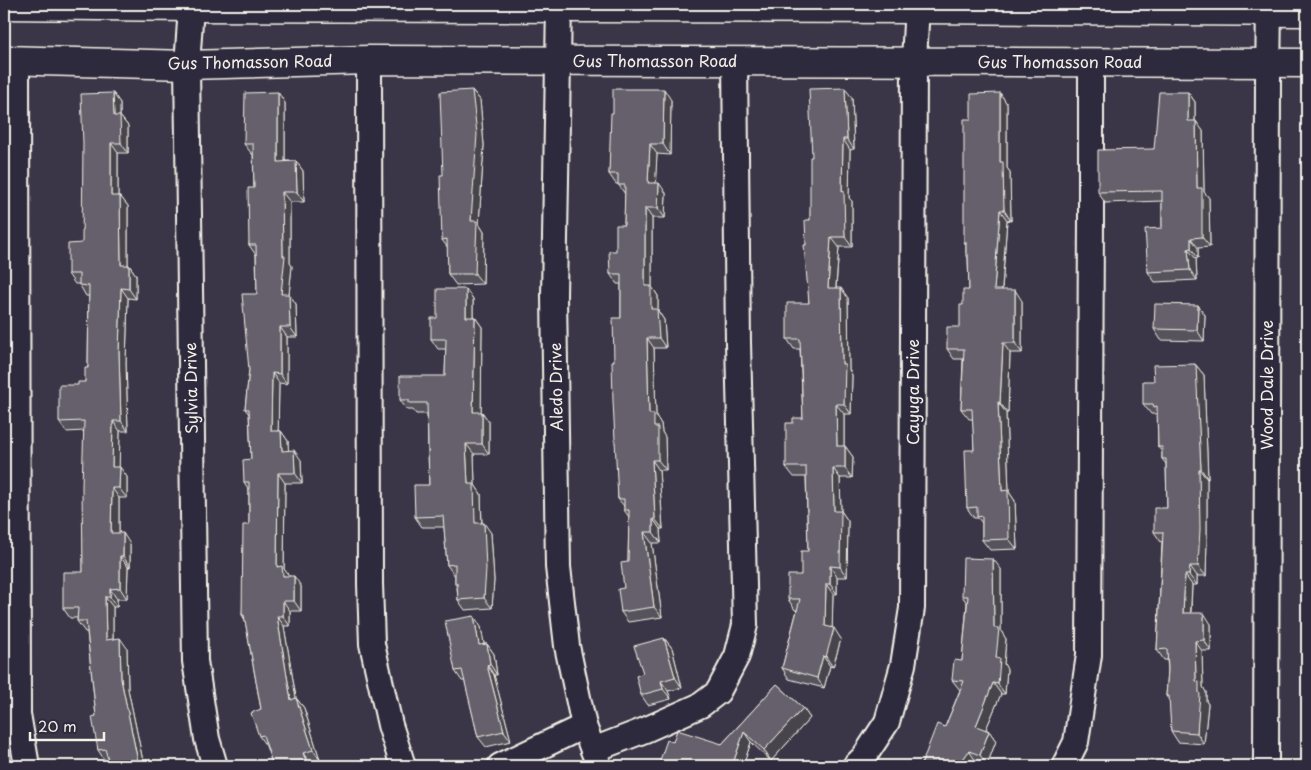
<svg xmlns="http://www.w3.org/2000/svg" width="1311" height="770" font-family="'Playpen Sans',sans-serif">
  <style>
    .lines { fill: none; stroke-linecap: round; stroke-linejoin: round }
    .minor-casing { stroke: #f4f1e8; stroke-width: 28 }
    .major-casing { stroke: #f4f1e8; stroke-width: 31 }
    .minor { stroke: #2f2a3d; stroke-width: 24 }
    .major { stroke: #2f2a3d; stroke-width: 28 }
    .wall { fill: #57535d; stroke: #f4f1e8 }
    .shaded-wall { fill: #47444c; stroke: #f4f1e8 }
    .building { fill: #65616c; stroke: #f4f1e8 }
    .labels { text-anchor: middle; stroke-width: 4; stroke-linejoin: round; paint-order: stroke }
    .street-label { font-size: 16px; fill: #f4f1e8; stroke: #2f2a3d }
  </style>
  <rect width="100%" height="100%" fill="#3b3647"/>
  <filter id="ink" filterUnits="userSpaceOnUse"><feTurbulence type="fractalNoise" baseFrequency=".02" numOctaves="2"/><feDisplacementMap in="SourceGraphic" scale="10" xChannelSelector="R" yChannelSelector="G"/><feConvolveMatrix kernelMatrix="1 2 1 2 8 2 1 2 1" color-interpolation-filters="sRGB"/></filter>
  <g filter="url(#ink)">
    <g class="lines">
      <g class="minor-casing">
        <g id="minor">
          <path d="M559 4 554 296 558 567 567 646 584 726 599 766"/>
          <path d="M191 7 187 65 195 661 207 739 215 766"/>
          <path d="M17 60 18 714 27 766"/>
          <path d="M369 60 370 584 372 644 390 725 403 766"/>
          <path d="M593 750 645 730 701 705 718 692 737 656 745 625 738 343 735 61"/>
          <path d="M500 766 584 726"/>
          <path d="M855 766 864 757 887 722 903 665 912 608 914 61 917 4"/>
          <path d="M1064 766 1076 742 1089 655 1091 220V62"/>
          <path d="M1266 766 1268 81 1269 4"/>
        </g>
      </g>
      <g class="major-casing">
        <g id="major">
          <path d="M4 5 191 7 917 9 1307 12"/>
          <path d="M4 60 187 65 369 60 1307 63"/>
        </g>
      </g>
      <use href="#minor" class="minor"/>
      <use href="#major" class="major"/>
    </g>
    <g class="wall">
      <path d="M472 90 480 100 484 145 479 224 484 232 483 284 456 285 448 274V248L442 240 443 175Z"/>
      <path d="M1188 92 1195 102V121L1203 131 1204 192 1209 198 1210 247 1198 248V258L1196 259 1197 280 1155 282 1148 272 1162 228V201L1105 203 1098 192 1154 149Z"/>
      <path d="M113 93 120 103V116L128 126V153H118V196H120L128 206V265H129L136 275V299L128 298 126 362 128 431H120L119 467 127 477V498H119V533L130 544V567H128L127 599H117V607H113V639L127 648 128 689 144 766H110L109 760 105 761 98 750 96 716 87 632H85L77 621 78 618H70L63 608 83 572 84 431 66 432 59 422 78 385 85 382 88 368 89 296H86L79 284H75L68 274 82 243Z"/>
      <path d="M1000 93 1007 104V168L1010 172 1011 221 1007 220 1002 290 1022 301V353H1010L1008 413H1006L1009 492 1015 501 1017 549 990 550 982 540V523L978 518H974L967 508 974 450 973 419H969L961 409 963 359H954L947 349 960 327 963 305 969 290 968 258 966 254V245L964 242 971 119Z"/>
      <path d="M852 98 854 149 850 150 849 198 852 201V247H839L836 288 848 298 849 370 852 375 851 414H844V446H845L853 457 852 478H840L841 511 848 521 847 577H837V594H833L832 628 841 639 833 667 830 666 824 688 789 679 782 668 797 610H795L788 599 801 575 808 551 806 477H794L786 467 793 423 803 418 800 349H794L787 339 809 303 806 245 810 220 812 157Z"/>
      <path d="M671 100 670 155 657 154 655 183 666 193 665 218H652V287L658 296V311L664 320 666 348H654L656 416 661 424 662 432 665 437 666 470H659L663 529H660L661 543H652L662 617 628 622 621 612 624 588 628 562 629 517 624 510V506L618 499 614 361 621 318V284H617L610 274 624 225 625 194 618 184H616L609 174 613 113Z"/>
      <path d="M285 103V161H296L303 171 304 202H290V263L292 266 289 294 296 304 297 337H287V384L279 383 278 431H281L288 441V450L301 460 302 483H285L284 569 289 576 301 586V611H290V626H284L296 698 304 708 320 760 310 763 311 766H273L266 746 259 736 261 709 245 620 242 615 249 525V490L244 482 251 459 249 414 245 409 257 294 256 255 249 245 254 188 253 154H252L244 144Z"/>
      <path d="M466 289 473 299V317H475L482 327 481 412H482L489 422V454H474L475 485 481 494 482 523 491 533 494 580 492 608 465 610 458 600 457 587 455 584V576L447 565 444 527H422L415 517 429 485 427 414H416L413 410H407L400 400 445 376 446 349H438L431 339 437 318Z"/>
      <path d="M1198 305 1205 315 1204 341 1161 340 1154 329Z"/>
      <path d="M1195 364 1204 375 1208 479H1207V539L1206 576H1197V585H1192L1191 613 1211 624V651H1202L1203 687 1206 692V701L1208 704 1204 744 1178 742 1171 731 1170 702 1166 696 1168 670 1167 660H1164L1157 650 1162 542H1161L1154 532 1167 508 1166 464 1162 459V452L1158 447 1157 414H1151L1143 404Z"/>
      <path d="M1001 569V631L1006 639 1004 664 1007 669 1005 694H1001L986 729 989 731 996 741 987 765 976 761 972 766H919L945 727 960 690 952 680 962 661 967 603 962 596Z"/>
      <path d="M481 627 484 644H487L494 654 497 675H494L511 741 486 747 478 737 465 681H462L455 671Z"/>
      <path d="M664 638 672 648 682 688 668 691 671 699 648 705 641 695 643 673Z"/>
      <path d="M777 684 803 708 810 718 771 761 751 742 743 766H658L673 742 722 744Z"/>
    </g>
    <g class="shaded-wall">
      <path d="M845 88 852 98 854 149 847 139Z"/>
      <path d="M664 89 671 100 670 155 663 144Z"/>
      <path d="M472 90 480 100 484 145 479 224 484 232 483 284 475 274 471 221Z"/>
      <path d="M278 92 285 103V172L278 162Z"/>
      <path d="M1188 92 1195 102V131L1188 121Z"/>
      <path d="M113 93 120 103V116L128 126V153L121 143 114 116Z"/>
      <path d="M1000 93 1007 104V168L1010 172 1011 221 1004 210 1000 162Z"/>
      <path d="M1196 121 1203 131 1204 192 1209 198 1210 247 1202 237 1197 188Z"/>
      <path d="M843 139 850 150 849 198 852 201V247L845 237 842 191Z"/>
      <path d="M111 143 118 153V206L111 196Z"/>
      <path d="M650 144 657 154 655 193 648 183Z"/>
      <path d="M296 161 303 171 304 202 297 192Z"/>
      <path d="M659 183 666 193 665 218 658 208Z"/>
      <path d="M282 192 290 202V263L292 266 288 304 281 294 283 256Z"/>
      <path d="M120 196 128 206V275L121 265Z"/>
      <path d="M645 208 652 218V287L658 296V311L664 320 666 348 659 338 645 286Z"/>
      <path d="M1000 210 1007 220 1001 301 994 290Z"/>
      <path d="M831 237 839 247 835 298 828 288Z"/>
      <path d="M1191 238 1198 248V258L1191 248Z"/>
      <path d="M1188 249 1196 259 1197 280 1190 270Z"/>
      <path d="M129 265 136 275V299L129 289Z"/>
      <path d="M121 288 128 298 126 362 128 431 121 421 119 352Z"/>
      <path d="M841 288 848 298 849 370 852 375 851 414 844 404 842 364Z"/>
      <path d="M466 289 473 299V328L466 317Z"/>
      <path d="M1015 290 1022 301V353L1015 343Z"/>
      <path d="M289 294 296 304 297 337 290 327Z"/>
      <path d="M1198 305 1205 315 1204 341 1197 330Z"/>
      <path d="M475 317 482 327 481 423 473 412Z"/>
      <path d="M280 327 287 337V384L280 374Z"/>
      <path d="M647 338 654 348 656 416 661 424 662 432 665 437 666 470 658 460 654 427 649 414Z"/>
      <path d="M1003 343 1010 353 1008 413 1000 403Z"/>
      <path d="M1195 364 1204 375 1208 479 1201 469Z"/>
      <path d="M272 373 279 383 278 442 271 431Z"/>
      <path d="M998 402 1006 413 1009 492 1015 501 1017 549 1009 539 1002 491Z"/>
      <path d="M836 404 844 414V457L837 446Z"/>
      <path d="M482 412 489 422V454L482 444Z"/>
      <path d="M113 421 120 431 119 477 112 467Z"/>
      <path d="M281 431 288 441 289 461 282 451Z"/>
      <path d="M466 444 474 454 475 485 481 494 482 533 475 523 468 484Z"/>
      <path d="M845 446 853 457 852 478 845 468Z"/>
      <path d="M294 450 301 460 302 483 295 473Z"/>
      <path d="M652 460 659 470 663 529 655 519Z"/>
      <path d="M120 467 127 477V498L119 488Z"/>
      <path d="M833 468 840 478 841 511 848 521 847 577 840 567 834 511Z"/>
      <path d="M1199 469 1207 479V539L1206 576 1198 566Z"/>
      <path d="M278 473 285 483 284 569 290 577 283 576 277 567Z"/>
      <path d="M112 488 119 498V544L111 533Z"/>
      <path d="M653 519 660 529 661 543 653 532Z"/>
      <path d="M484 523 491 533 494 580 492 608 484 598Z"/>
      <path d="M644 532 652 543 662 617 654 607Z"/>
      <path d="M123 533 130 544V567L123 556Z"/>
      <path d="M120 556 128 567 127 599 120 588Z"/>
      <path d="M993 559 1001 569V631L1006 639 1004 664 1007 669 1005 694 998 684 994 628Z"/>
      <path d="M830 566 837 577V594L830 584Z"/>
      <path d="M1190 566 1197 576V585L1189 575Z"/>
      <path d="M1185 575 1192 585 1190 623 1183 613Z"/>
      <path d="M294 576 301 586V611L294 601Z"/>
      <path d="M826 584 833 594 832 636 834 628 841 639 833 667 826 657 825 626Z"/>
      <path d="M110 589 117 599V607L110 597Z"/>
      <path d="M105 597 113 607V650L106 640Z"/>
      <path d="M283 601 290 611V626L283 616Z"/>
      <path d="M1204 613 1211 624V651L1204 640Z"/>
      <path d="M277 616 284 626 298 710 291 700Z"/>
      <path d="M474 616 481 627 486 655 479 645Z"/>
      <path d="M120 638 127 648 128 689 144 766H141L138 762 121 679Z"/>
      <path d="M664 638 672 648 682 688 675 677Z"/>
      <path d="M1195 641 1202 651 1203 687 1206 692V701L1208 704 1204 744 1197 733 1199 693 1196 681Z"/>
      <path d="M487 644 494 654 497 675 490 664Z"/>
      <path d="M823 656 830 666 824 688 817 678Z"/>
      <path d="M487 665 494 675 511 741 504 731Z"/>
      <path d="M661 681 668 691 671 699 663 689Z"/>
      <path d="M993 683 1001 694 983 736 976 726Z"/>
      <path d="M296 698 304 708 320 760 313 750Z"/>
      <path d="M803 708 810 718 771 761 764 750Z"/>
      <path d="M989 731 996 741 987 765 980 755Z"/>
      <path d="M744 732 751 742 743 766H732Z"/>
      <path d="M969 751 976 761 972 766H958Z"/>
      <path d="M303 753 310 763 311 766H308Z"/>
    </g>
    <g class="building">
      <path d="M845 88 847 139H843L842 191H844L845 237H831L828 288H841L842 364H845L844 404H836L837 446H845V468H833L834 511H841L840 567 830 566V584H826L825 626 834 628 826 657 823 656 817 678 782 668 800 599H788V575H801V551H808L806 467H786V423H793V418H803L800 339H787V303H809L804 245H806L805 220H810V157H812L809 89Z"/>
      <path d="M613 89H664L663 144H650L648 183H659L658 208H645V286H651V309H657L659 338H647L649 414H654V427H658V460H652L655 519H653V532H644L654 607 621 612 618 589 624 588 621 563 628 562 629 510H624V499H618L613 401 612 361H614L613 318H621V274H610L609 251H616V225H624L625 185H618V174H609L611 113H613Z"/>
      <path d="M472 90 477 134 471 221H477L475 274H448L447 239 442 240 440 175H443L440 92Z"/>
      <path d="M278 92V162L296 161 297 192H282L283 256H285L281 294H289L290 327H280V374L272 373 271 431H281L282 451 294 450 295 473H278L277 567 282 566 283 576H294V601H283V616H277L291 700 296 698 313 750 303 753 308 766H273L263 735 259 736 251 713 261 709 244 615H242L243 525H249V482H244L243 460 251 459 249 409H245L249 370 242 294H257L256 245H249L248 188H254L253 144H244L245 93Z"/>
      <path d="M1159 92H1188V121H1196L1197 188H1202V237L1191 238V248L1188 249 1190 270 1148 272 1145 229 1162 228V191L1098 192V150L1154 149Z"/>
      <path d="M113 93 114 116H120L121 143H111V196H120L121 265H129V289L121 288 119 352 121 421H113L112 467H120L119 488H112L111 533H123V556H120V588L110 589V597H105L106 640 120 638 121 679 138 762 132 763 133 766H110L105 749 98 750 92 717 96 716 86 621H77L78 608H63V572H83L82 486 84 421 59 422V385H78V382H85V368H88L89 286 79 285V274H68V244L82 243 83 143 81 94Z"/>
      <path d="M1000 93V162H1003L1004 210H1000L994 290H1015V343H1003L1000 403 998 402 1002 491 1008 490 1009 539 982 540V516L977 517V507L967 508 965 450H974L972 409H961L964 349H947V327H960V305H963V290H969L968 254H966V242H964V119H971V94Z"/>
      <path d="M437 289H466V317H475L473 412H482V444H466L468 484H474L475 523H484L486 569 484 598 458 600 457 583 455 584V564L447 565 443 516 415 517 414 485H429L427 403H409V400H400V376H445L446 339H431V318H437Z"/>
      <path d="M1155 304 1198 305 1197 330 1154 329Z"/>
      <path d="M1195 364V365H1196L1201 469H1199L1200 529 1198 566H1190L1189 575H1185L1183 613H1204V640L1195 641 1196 681 1199 682V693L1200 694 1197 733 1171 731 1169 696H1166L1168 670 1167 649 1157 650 1163 532H1154V508H1167L1166 459H1162V447H1158L1157 406 1154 407 1153 404H1143V381H1154L1153 365Z"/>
      <path d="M963 558 993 559 994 628H999L996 658 1000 659 998 684 993 683 976 726 989 731 980 755 969 751 958 766H919L922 763 937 724 945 727 964 681 952 680 954 660 962 661 968 596H962Z"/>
      <path d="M474 616 479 645 487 644 490 664 487 665 504 731 478 737 462 670 455 671 445 621Z"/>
      <path d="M664 638 675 677 661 681 663 689 641 695 636 676 643 673 634 646Z"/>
      <path d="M777 684 803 708 764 750 744 732 732 766H658L667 740 673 742 677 730 722 744Z"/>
      <path d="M1149 760 1174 766H1147Z"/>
    </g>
  </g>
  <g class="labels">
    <g class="street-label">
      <text x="655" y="67">Gus Thomasson Road</text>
      <text transform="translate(250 62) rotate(-1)" y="6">Gus Thomasson Road</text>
      <text x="1060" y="68">Gus Thomasson Road</text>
      <text transform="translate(1267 385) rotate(-90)" y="6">Wood Dale Drive</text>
      <text transform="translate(556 387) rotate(-91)" y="6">Aledo Drive</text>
      <text transform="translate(191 388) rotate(-91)" y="6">Sylvia Drive</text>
      <text transform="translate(913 392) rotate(-90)" y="6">Cayuga Drive</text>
    </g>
  </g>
  <rect width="1311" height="770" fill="none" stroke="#2f2a3d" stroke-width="20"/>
  <rect x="10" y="10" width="1291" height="750" fill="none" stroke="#f4f1e8" stroke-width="2" filter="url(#ink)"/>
  <path d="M30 732v8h74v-8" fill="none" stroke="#f4f1e8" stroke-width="2.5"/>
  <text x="38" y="732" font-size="15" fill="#f4f1e8" stroke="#2f2a3d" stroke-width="4" paint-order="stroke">20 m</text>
</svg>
